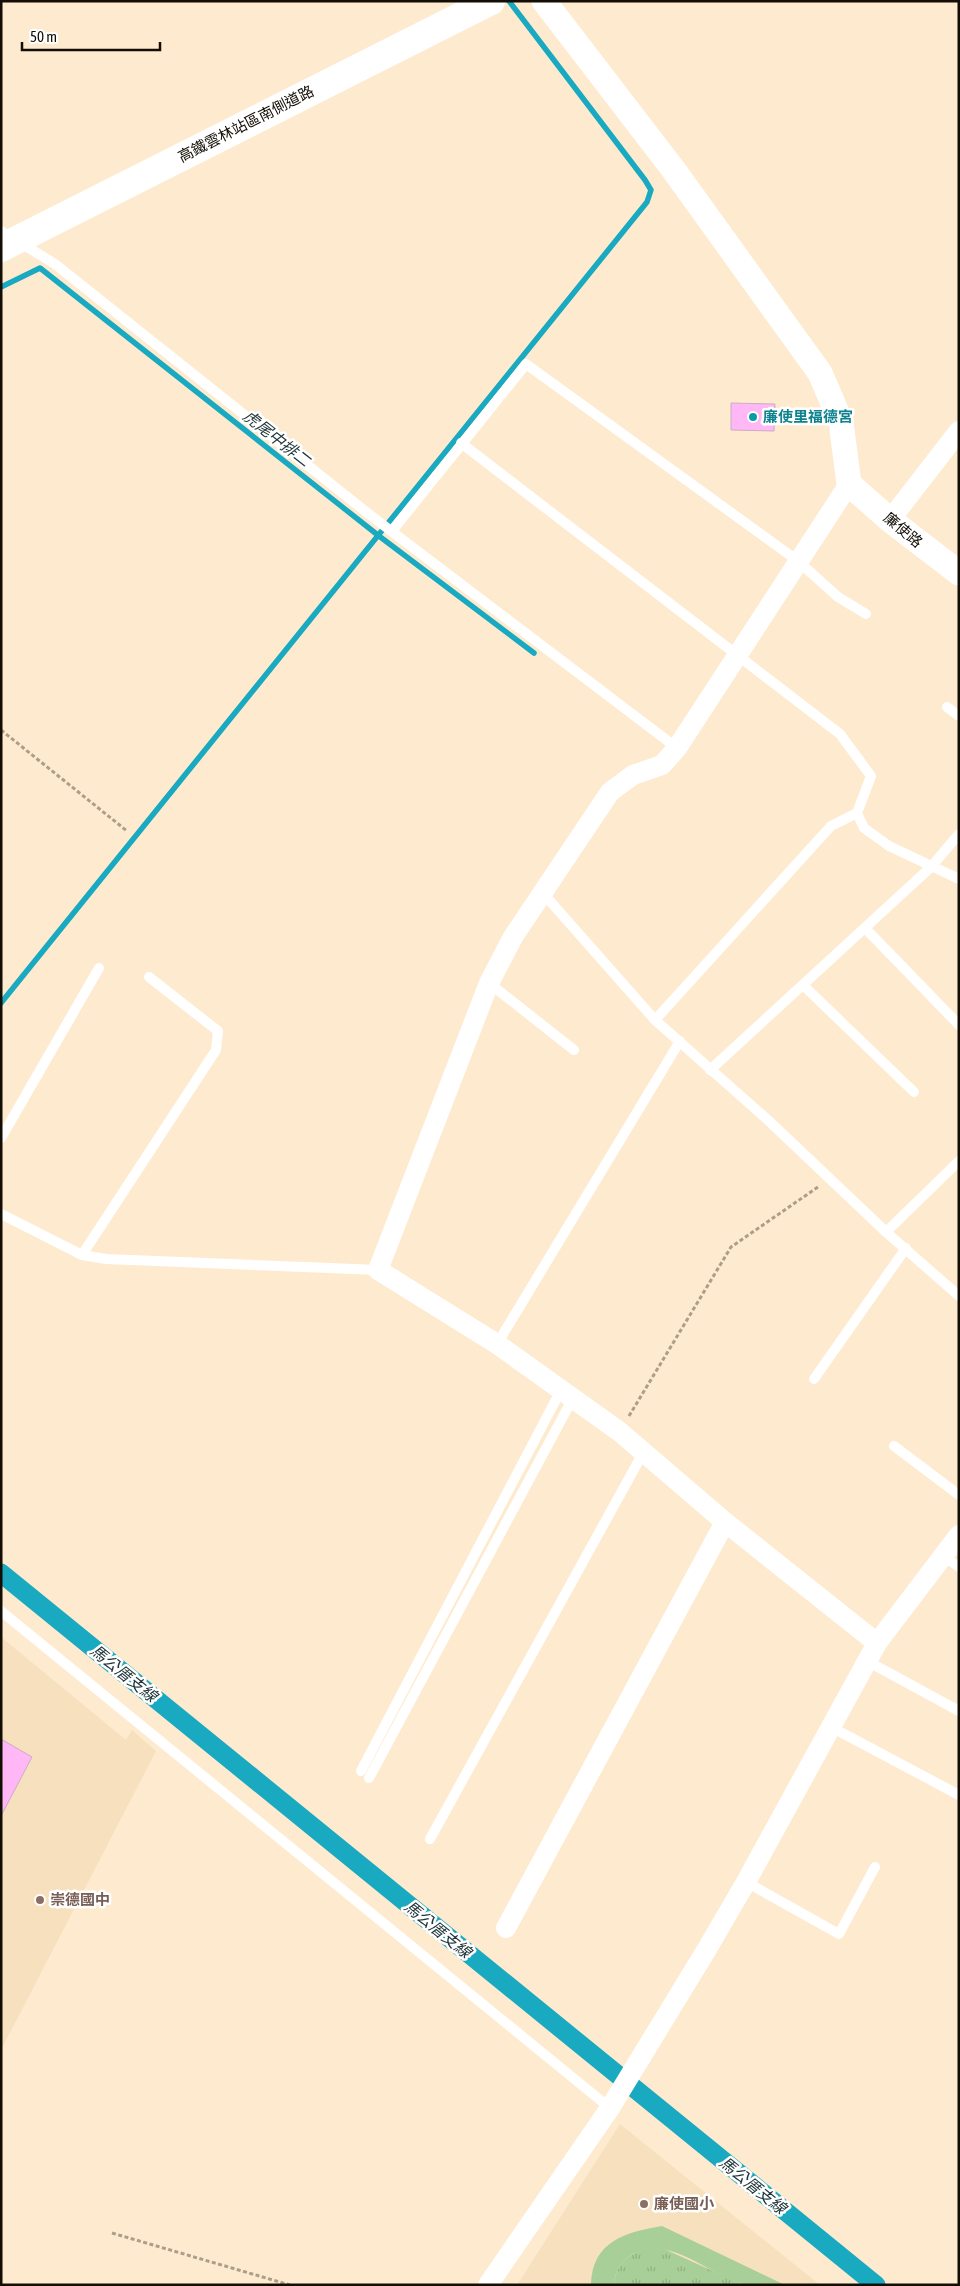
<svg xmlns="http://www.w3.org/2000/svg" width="960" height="2286" font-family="'Asap Condensed','Noto Sans TC',sans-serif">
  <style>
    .built { fill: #f7e0bd }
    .grass { fill: url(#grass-tufts) }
    .pitch { fill: #a8cf98 }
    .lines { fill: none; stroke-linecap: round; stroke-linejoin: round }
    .stream { stroke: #19a9c0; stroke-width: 5.5 }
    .canal { stroke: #19a9c0; stroke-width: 19 }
    .building { fill: #ffb7f5; stroke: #c8aec4 }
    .path { stroke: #ac9e88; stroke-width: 3; stroke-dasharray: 4 2.5; stroke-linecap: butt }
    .service { stroke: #fff; stroke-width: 10 }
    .minor { stroke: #fff; stroke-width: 20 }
    .tertiary { stroke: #fff; stroke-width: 25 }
    .secondary { stroke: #fff; stroke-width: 28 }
    .culture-dot { fill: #0f9aa8; stroke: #fff; stroke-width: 2 }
    .education-dot { fill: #8d6e63; stroke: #fff; stroke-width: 2 }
    .labels { text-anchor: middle; stroke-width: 5; stroke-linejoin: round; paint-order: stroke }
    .street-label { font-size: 15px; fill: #130d04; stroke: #fff }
    .culture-label { font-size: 15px; font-weight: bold; fill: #0d838f; stroke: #fff; text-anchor: start }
    .education-label { font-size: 15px; font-weight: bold; fill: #785e54; stroke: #fff; text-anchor: start }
    .water-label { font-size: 16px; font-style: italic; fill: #20363a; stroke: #fff }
  </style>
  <defs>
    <pattern id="grass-tufts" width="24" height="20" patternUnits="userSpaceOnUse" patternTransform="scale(1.25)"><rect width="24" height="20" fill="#a8cf98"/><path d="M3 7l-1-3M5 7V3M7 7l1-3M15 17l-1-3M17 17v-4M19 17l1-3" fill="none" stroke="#90b181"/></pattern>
  </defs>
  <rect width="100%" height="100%" fill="#feebcf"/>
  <g class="built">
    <path d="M1 1637 126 1740 132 1730 156 1751 1 2050Z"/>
    <path d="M620 2124 820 2285H517Z"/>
  </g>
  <path class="grass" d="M644 2248H662L744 2285H614C616 2263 625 2258 644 2248Z"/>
  <path class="pitch" d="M662 2226 785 2285C772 2285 755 2286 743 2284 708 2275 670 2234 633 2254 620 2261 615 2271 614 2285H591C592 2241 626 2232 662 2226Z"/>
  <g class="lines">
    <g class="stream">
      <path d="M1 287 40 268 379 536 534 653"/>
      <path d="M1 1003 647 202 651 190 645 180 509 1"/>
    </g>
    <path class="canal" d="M1 1573 876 2285"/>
  </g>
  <g class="building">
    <path d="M731 403 775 404 774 431 731 430Z"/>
    <path d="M1 1739 32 1757 1 1816Z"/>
  </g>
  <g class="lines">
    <g class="path">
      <path d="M1 730 127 831"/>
      <path d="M629 1416 731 1247 818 1187"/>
      <path d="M112 2233 290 2285"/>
    </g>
    <g class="service">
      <path d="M1 231 55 264 370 515 677 748"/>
      <path d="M461 443 840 734 871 776 857 813 864 828 889 846 959 879"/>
      <path d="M392 531 526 364 798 561 838 597 866 614"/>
      <path d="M947 707 959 716"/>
      <path d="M542 892 655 1020 769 1121 886 1232 959 1296"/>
      <path d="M865 928 959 1025"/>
      <path d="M489 983 574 1050"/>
      <path d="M803 985 914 1092"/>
      <path d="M655 1020 831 826 857 813"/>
      <path d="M710 1070 931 867 959 834"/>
      <path d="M1 1138 99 968"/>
      <path d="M1 1214 82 1255 106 1259 378 1270"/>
      <path d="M886 1232 959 1161"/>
      <path d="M82 1255 216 1050 218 1031 149 977"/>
      <path d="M497 1344 680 1041"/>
      <path d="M814 1379 906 1248"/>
      <path d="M894 1446 959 1495"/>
      <path d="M943 1556 959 1567"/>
      <path d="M1 1611 610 2108"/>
      <path d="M867 1661 959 1711"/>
      <path d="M831 1727 959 1795"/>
      <path d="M361 1771 561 1390"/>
      <path d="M369 1778 573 1398"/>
      <path d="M430 1839 643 1453"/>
      <path d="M746 1882 839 1934 875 1867"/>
    </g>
    <g class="minor">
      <path d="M849 484 677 748 662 765 633 775 610 792 513 937 489 983 378 1270 497 1344 620 1432 725 1522 877 1643"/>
      <path d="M890 520 959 431"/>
      <path d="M506 1928 725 1522"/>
      <path d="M488 2285 610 2108 707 1949 746 1882 877 1643 959 1535"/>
    </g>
    <path class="tertiary" d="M544 1 673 169 820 373 841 422 849 484 890 520 959 573"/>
    <path class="secondary" d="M1 248 491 1"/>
  </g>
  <circle class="culture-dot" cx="753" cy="417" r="5"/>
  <g class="education-dot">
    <circle cx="40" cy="1900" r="5"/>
    <circle cx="644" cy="2204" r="5"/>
  </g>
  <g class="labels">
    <g class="street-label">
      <text transform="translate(246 124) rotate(-27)" y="5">高鐵雲林站區南側道路</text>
      <text transform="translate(903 530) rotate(40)" y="5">廉使路</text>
    </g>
    <g class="culture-label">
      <text x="763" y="422">廉使里福德宮</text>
    </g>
    <g class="education-label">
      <text x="50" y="1905">崇德國中</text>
      <text x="654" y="2209">廉使國小</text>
    </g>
    <g class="water-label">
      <text transform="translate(277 438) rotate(38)" y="6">虎尾中排二</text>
      <text transform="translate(124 1673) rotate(39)" y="6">馬公厝支線</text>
      <text transform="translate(438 1929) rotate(39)" y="6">馬公厝支線</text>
      <text transform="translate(753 2185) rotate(39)" y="6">馬公厝支線</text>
    </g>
  </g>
  <rect width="960" height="2286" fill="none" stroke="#130d04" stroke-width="5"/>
  <path d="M22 42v8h138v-8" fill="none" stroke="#130d04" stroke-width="2.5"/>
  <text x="30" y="42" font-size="15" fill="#130d04" stroke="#ffffff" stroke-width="4" paint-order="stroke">50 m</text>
</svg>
